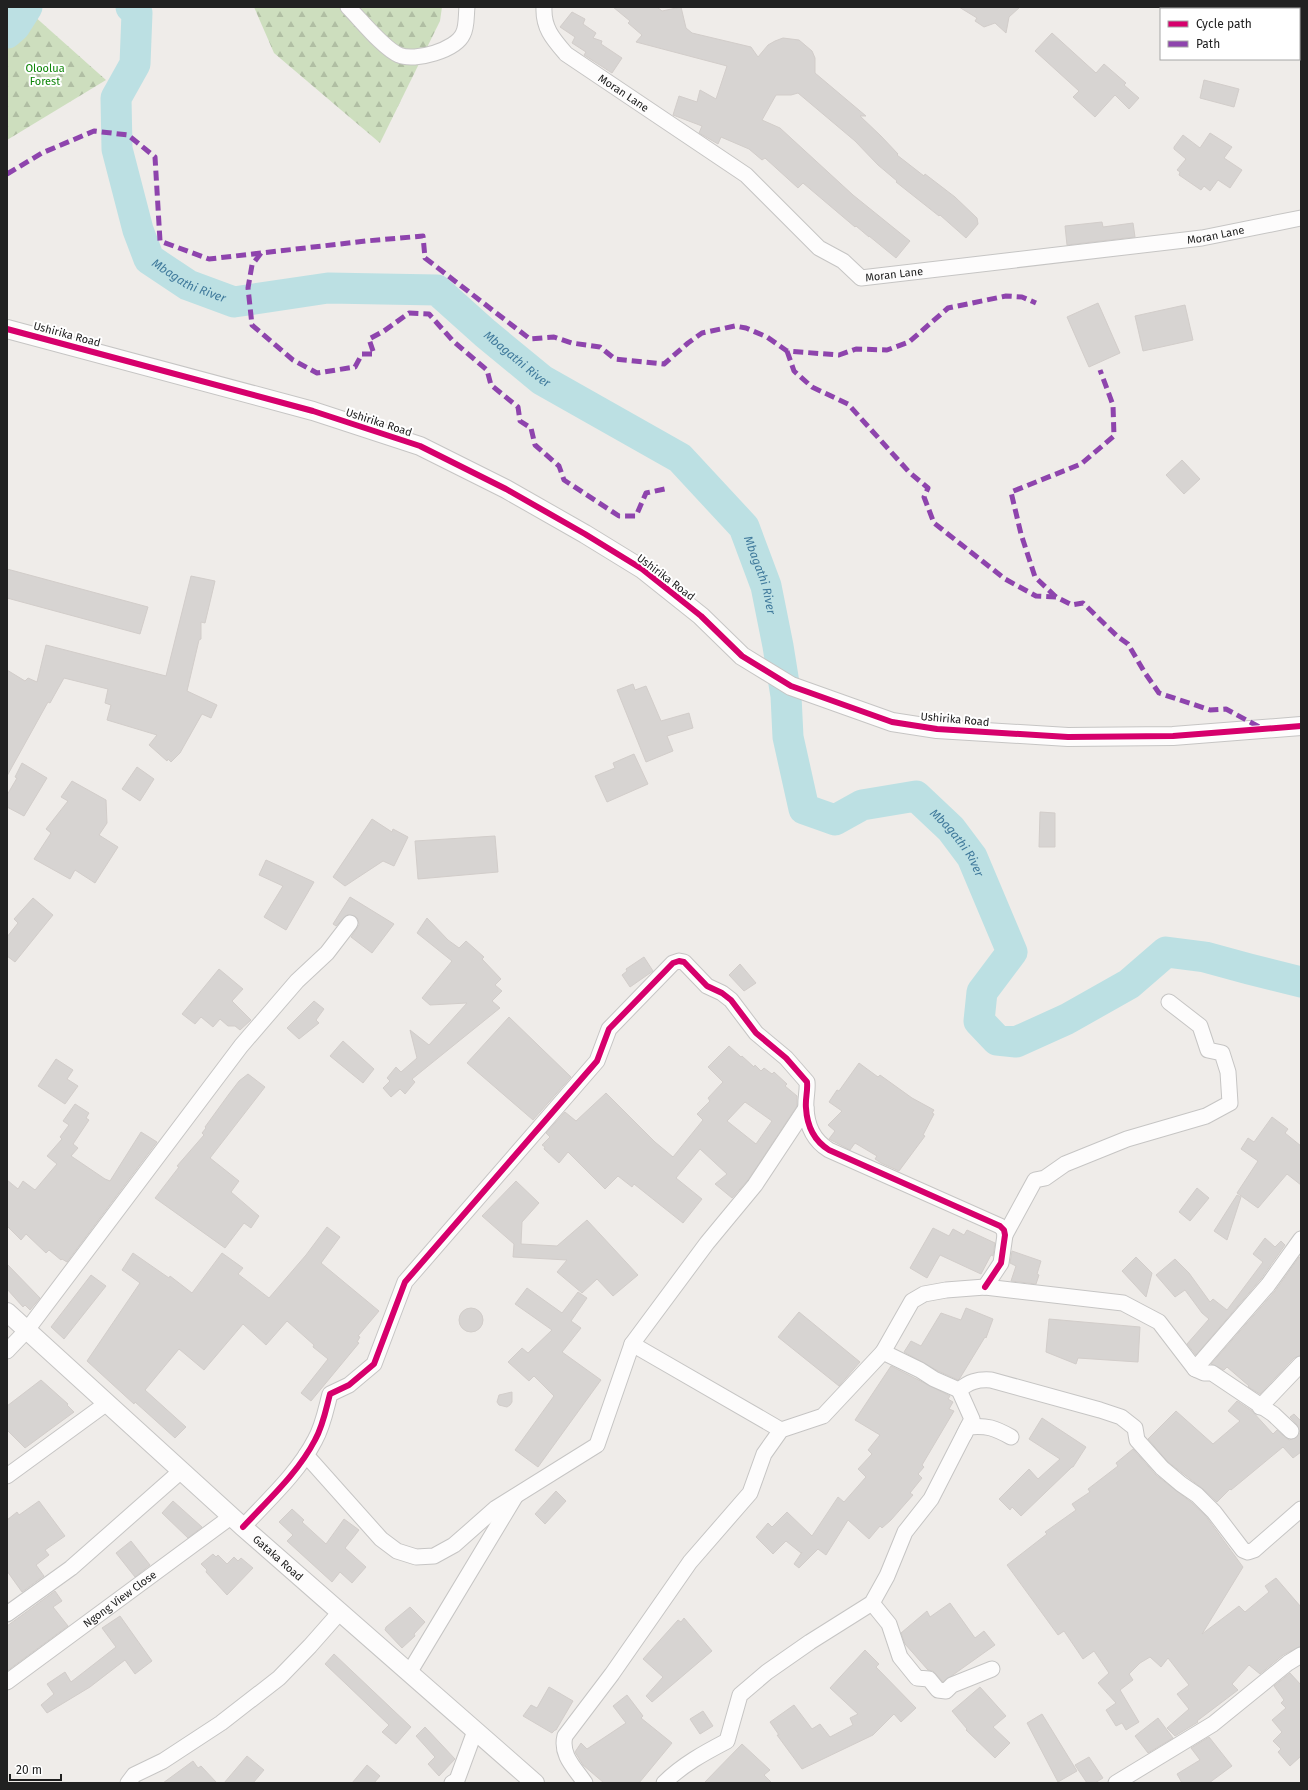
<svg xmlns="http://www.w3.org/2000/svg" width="1308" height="1790" font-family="'Fira Sans',sans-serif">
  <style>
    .forest { fill: url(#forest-firs) }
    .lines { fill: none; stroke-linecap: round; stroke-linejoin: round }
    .river { stroke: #bce0e3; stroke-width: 31 }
    .building { fill: #d7d4d2; stroke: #d2cdca; fill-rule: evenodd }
    .minor-casing { stroke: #c6c5c4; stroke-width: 17 }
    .tertiary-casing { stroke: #c6c5c4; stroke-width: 20 }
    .minor { stroke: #fdfcfc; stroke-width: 15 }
    .tertiary { stroke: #fdfcfc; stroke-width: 18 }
    .quiet { stroke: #8e44ad; stroke-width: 5; stroke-dasharray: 10 5; stroke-linecap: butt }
    .cycleway-casing { stroke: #fff; stroke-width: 8 }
    .cycleway { stroke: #d6006c; stroke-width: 6 }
    .labels { text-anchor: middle; stroke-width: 4; stroke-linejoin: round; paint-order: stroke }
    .park-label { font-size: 11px; fill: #0e8508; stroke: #fff }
    .street-label { font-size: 11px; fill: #212121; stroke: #fff }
    .water-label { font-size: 12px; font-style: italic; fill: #407a9c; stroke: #fff }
  </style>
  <defs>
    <pattern id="forest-firs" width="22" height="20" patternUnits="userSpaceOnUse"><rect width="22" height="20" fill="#cddebe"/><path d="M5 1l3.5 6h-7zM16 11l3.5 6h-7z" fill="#b0bea3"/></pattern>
  </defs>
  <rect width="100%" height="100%" fill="#efece9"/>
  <g class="forest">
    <path d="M7 7H24L106 80 7 140Z"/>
    <path d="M254 7H442L440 21 380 143 274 53Z"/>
  </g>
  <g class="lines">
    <g class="river">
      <path id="s1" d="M131 7 137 13 135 64 116 98 117 149 138 230 149 259 188 285 234 302 328 288 437 290 485 333 542 380 680 458 744 527 766 586 778 646 786 696 788 737 804 809 835 820 862 805 916 796 951 829 972 857 1012 952 982 992 979 1021 997 1040 1016 1042 1067 1019 1129 984 1166 952 1205 957 1249 969 1301 982"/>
      <path d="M7 33 15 26 27 7"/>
    </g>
  </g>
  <g class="building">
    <path d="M613 7H657L662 11 681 7 686 28 692 33 751 47 758 57 768 45 775 41 783 38 799 40 812 51 815 58V73L866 116H860L881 136 898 154 897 155 924 176 925 174 955 197 977 218 978 224 966 238 940 215 939 216 896 182 897 181 878 165 855 141 798 93 791 95H776L762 120 780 128 853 195 910 241 896 258 869 236V237L856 226 855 227 803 183 798 188 765 158 762 160 749 149 721 137 718 144 699 133 702 126 673 115 679 96 697 102 700 90 716 99 727 66 636 42 642 35 628 23 630 21Z"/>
    <path d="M959 7H1020L1009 17 1006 33 995 23 984 27 975 21 977 18Z"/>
    <path d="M572 12 585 19 583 24 596 33 593 38 602 41 601 44 622 58 612 73 584 55 586 52 572 43 575 37 560 27Z"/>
    <path d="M1052 33 1096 73 1104 64 1126 83 1124 85 1139 98 1129 109 1115 95 1095 117 1073 97 1079 91 1035 51Z"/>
    <path d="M1204 80 1239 89 1234 107 1200 98Z"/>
    <path d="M1210 133 1232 147 1224 158 1242 170 1230 188 1218 180 1210 191 1204 186 1201 190 1179 175 1180 172 1177 170 1186 159 1174 149V147L1183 135 1200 148Z"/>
    <path d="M1102 222 1103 227 1133 223 1135 237 1067 245 1065 226Z"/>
    <path d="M1098 303 1120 353 1089 367 1067 317Z"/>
    <path d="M1185 305 1193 340 1143 351 1135 316Z"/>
    <path d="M1182 460 1200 479 1184 494 1166 475Z"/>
    <path d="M7 569 148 607 140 634 7 598Z"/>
    <path d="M191 576 215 581 205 623 201 622V639L199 640 187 691 217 705 211 718 202 714 180 753 171 762 168 759 167 761 149 745 157 735 107 720 111 705 105 703 108 689 64 678 50 703 48 702 7 776V670L25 681 28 678 37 682 46 645 166 676Z"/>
    <path d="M633 684 635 690 646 686 661 721 689 713 693 728 667 736 673 751 646 762 617 690Z"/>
    <path d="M634 754 648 784 607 802 595 776 615 768 613 763Z"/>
    <path d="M22 763 47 778 24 816 7 807V795L17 778 15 777Z"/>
    <path d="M137 767 154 779 140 801 122 789Z"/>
    <path d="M72 781 106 800 107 823 99 835 118 847 95 883 75 870 70 879 34 859 51 833 46 829 68 801 61 797Z"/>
    <path d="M1040 812 1055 813V847H1039Z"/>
    <path d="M372 819 392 832 393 829 408 837 394 866 383 861 345 886 333 877Z"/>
    <path d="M495 836 498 872 418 879 415 841Z"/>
    <path d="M266 860 314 882 286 930 264 917 283 886 259 875Z"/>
    <path d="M350 897 394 924 372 953 351 937 359 925 358 919 355 916 347 915 336 926 333 924Z"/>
    <path d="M33 898 53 915 15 962 7 956V937L18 923 14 919Z"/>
    <path d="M427 918 448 940 459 948 466 941 484 957 482 959 501 979 495 985 502 991 492 1001 500 1008 412 1079 415 1082 405 1094 400 1089 391 1097 383 1088 390 1081 387 1078 396 1067 401 1072 417 1058 410 1030 429 1045 467 1003 430 1005 422 998 452 961 417 933Z"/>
    <path d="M644 957 653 971 630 987 622 975 627 971 626 969Z"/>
    <path d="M740 964 756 983 744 991 729 975Z"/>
    <path d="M219 969 243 989 232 1001 251 1020 240 1030 235 1026H228L220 1019 213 1027 201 1017 195 1024 182 1014Z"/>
    <path d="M314 1001 324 1009 316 1020 319 1023 299 1039 287 1028Z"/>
    <path d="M509 1017 571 1077 533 1120 467 1063Z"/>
    <path d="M343 1041 374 1069 363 1083 330 1056Z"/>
    <path d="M729 1046 741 1057 742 1056 754 1067 755 1065 761 1071 764 1068 772 1074 774 1072 787 1084 785 1086 797 1096V1106L748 1180 732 1198 715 1184 727 1174 700 1149 676 1178 702 1199 683 1223 634 1184 632 1187 618 1176 605 1189 568 1152 559 1163 544 1149 545 1147 542 1145 550 1137 546 1133 565 1112 576 1121 606 1093 655 1142 673 1157 703 1120 697 1114 710 1101 708 1098 723 1082 708 1067ZM745 1102 772 1121 756 1144 727 1121Z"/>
    <path d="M56 1059 73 1070 67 1079 78 1086 65 1104 38 1086Z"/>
    <path d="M859 1063 878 1077 880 1075 912 1098 934 1110 932 1113 934 1114 923 1135 925 1136 899 1171 881 1163 875 1159 877 1156 855 1143 850 1150 829 1139 835 1131 828 1125 842 1111 829 1102 837 1090 839 1091Z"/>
    <path d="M248 1074 265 1087 210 1158 239 1181 231 1192 259 1216 251 1228 244 1223 225 1248 155 1198 179 1167 177 1166 204 1135 202 1133 206 1128 205 1127 229 1094 239 1081Z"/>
    <path d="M75 1104 89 1113 86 1118 89 1120 73 1144 78 1148 71 1156 105 1179 110 1181 141 1132 157 1142 67 1262 62 1259 61 1260 49 1250 46 1253 26 1234 21 1240 7 1226V1180L18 1189 23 1181 35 1190 57 1164 47 1156 62 1139 60 1137 69 1125 63 1121Z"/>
    <path d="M1272 1117 1288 1129 1285 1133 1301 1146V1185L1287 1174 1258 1208 1237 1193 1258 1161 1241 1149 1248 1138 1254 1142Z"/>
    <path d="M516 1181 539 1203 522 1222 521 1244 557 1246 587 1220 638 1275 613 1296 597 1279 582 1293 557 1272 567 1260 513 1257 514 1244 482 1216Z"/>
    <path d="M1197 1188 1209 1198 1190 1221 1179 1212Z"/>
    <path d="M1237 1195 1241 1197 1227 1240 1214 1231Z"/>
    <path d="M327 1227 340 1237 321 1263 379 1311 358 1336 360 1337 357 1342 359 1343 311 1401 301 1393 328 1359 313 1347 314 1345 287 1321 266 1345 243 1324 204 1370 179 1349 145 1390 186 1427 175 1438 135 1402 134 1404 87 1361 140 1283 122 1270 133 1253 169 1278 170 1276 192 1293 222 1253 243 1268 238 1274 269 1298 306 1255Z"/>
    <path d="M933 1228 949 1236 953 1229 964 1235 967 1230 995 1243 993 1256 991 1255 981 1274 940 1255 927 1278 910 1268Z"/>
    <path d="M1265 1238 1275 1247 1281 1241 1285 1245 1261 1279 1196 1355 1187 1344 1209 1319 1202 1313 1185 1290 1175 1297 1156 1275 1175 1259 1189 1273 1210 1302 1213 1299 1227 1310 1263 1262 1253 1254Z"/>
    <path d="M1012 1251 1041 1261 1037 1274 1039 1275 1036 1284 1011 1281 1016 1266 1010 1263Z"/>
    <path d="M1136 1257 1152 1273 1146 1297 1122 1271Z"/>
    <path d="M1299 1257 1301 1258V1355L1294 1358 1260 1394 1248 1387 1249 1386 1227 1367 1224 1370 1211 1364 1275 1291Z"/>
    <path d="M7 1264 40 1298 30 1310 25 1305 23 1307 7 1289Z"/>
    <path d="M91 1275 106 1286 64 1339 51 1327Z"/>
    <path d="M527 1288 562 1313 578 1292 587 1298 571 1321 581 1328 562 1352 601 1380 538 1467 515 1450 554 1396 534 1376 529 1381 508 1362 522 1348 528 1353 552 1330 515 1304Z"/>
    <path d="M966 1308 993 1319 986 1338 985 1337 960 1378 958 1380 938 1371 904 1352 911 1341 921 1346 941 1313 961 1320Z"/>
    <circle cx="471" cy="1320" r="12"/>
    <path d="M799 1312 860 1362 839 1386 778 1337Z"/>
    <path d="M1049 1319 1140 1327 1138 1362 1078 1358 1076 1364 1046 1352Z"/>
    <path d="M891 1366 950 1396 948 1399 953 1402 949 1409 954 1411 922 1465 924 1467 918 1474 922 1478 910 1493 913 1495 891 1520 882 1528 880 1526 869 1539 848 1520 826 1555 818 1549 799 1568 794 1564 802 1552 801 1553 786 1541 773 1554 756 1537 768 1523 772 1527 787 1512 812 1536 838 1497 844 1502 866 1477 858 1469 872 1454 868 1450 880 1435 855 1420Z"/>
    <path d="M41 1380 68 1404 67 1405 74 1412 25 1448 7 1430V1406Z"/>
    <path d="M512 1392V1402L510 1405 507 1407 499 1405 497 1402 499 1395Z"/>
    <path d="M1237 1401 1252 1411 1273 1434 1277 1430 1289 1440 1297 1437 1300 1433 1297 1425 1290 1417 1294 1414 1301 1421V1452L1293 1458 1283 1447 1231 1490 1230 1489 1217 1502 1203 1489 1168 1462 1148 1439 1176 1411 1213 1444 1240 1421 1228 1411Z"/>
    <path d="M1042 1418 1086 1447 1073 1467H1072L1021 1516 1012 1507 1010 1510 999 1499 1029 1469 1038 1479 1060 1459 1029 1439Z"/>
    <path d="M1133 1449 1156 1475 1191 1502 1205 1515 1243 1567 1202 1634 1239 1606 1245 1612 1269 1592 1265 1586 1276 1578 1301 1607V1646L1283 1655 1260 1674 1249 1665 1232 1684 1238 1690 1197 1721 1198 1722 1175 1736 1167 1728 1189 1709 1177 1694 1189 1685 1168 1658 1161 1667 1150 1657 1140 1663 1129 1674 1133 1680 1120 1690 1139 1722 1126 1730 1122 1723 1116 1726 1106 1710 1116 1703 1098 1683 1109 1673 1094 1651 1083 1659 1064 1631 1058 1635 1007 1565 1047 1534 1045 1532 1076 1510 1072 1504 1090 1492 1088 1489 1118 1466 1116 1463Z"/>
    <path d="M556 1491 566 1501 545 1524 535 1514Z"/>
    <path d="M39 1501 65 1536 45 1550 49 1555 36 1565 44 1576 22 1592 7 1571V1520L17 1512 19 1515Z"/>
    <path d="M173 1501 202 1527 188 1538 162 1513Z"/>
    <path d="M292 1509 304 1520 302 1522 326 1544 344 1519 359 1530 345 1548 366 1567 352 1583 340 1572 332 1582 287 1541 293 1535 279 1522Z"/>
    <path d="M131 1541 150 1565 135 1577 116 1553Z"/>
    <path d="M213 1554 216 1557 218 1555 227 1564 234 1557 238 1561 241 1558 253 1568 227 1595 206 1572 207 1570 201 1564Z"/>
    <path d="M55 1591 62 1601 53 1607 68 1626 7 1671V1626Z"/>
    <path d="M950 1603 975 1638 984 1631 995 1645 943 1682 933 1671 928 1670 905 1644 901 1633 927 1611 930 1617Z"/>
    <path d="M410 1607 425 1622 414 1634 415 1636 402 1648 385 1630 386 1627Z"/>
    <path d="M120 1616 152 1661 135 1674 125 1660 90 1687 47 1713 41 1705 54 1694 47 1684 65 1672 71 1682 116 1647 102 1628Z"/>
    <path d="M684 1618 712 1651 652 1702 646 1696 663 1677 643 1659 678 1620 681 1622Z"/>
    <path d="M865 1650 879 1664 876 1667 916 1708 901 1722 894 1714 873 1735 802 1769 777 1735H779L770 1722 794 1705 812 1729 820 1724 830 1737 853 1725 850 1718 858 1714 830 1688Z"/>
    <path d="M334 1654 411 1727 396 1744 382 1732 389 1725 325 1664Z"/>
    <path d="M1290 1673 1301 1685V1756L1290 1766 1278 1752 1281 1749 1273 1741 1282 1732 1272 1720 1286 1708 1281 1703 1284 1700 1274 1686Z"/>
    <path d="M549 1687 573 1701 556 1730H555L552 1733 523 1716 531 1705 537 1708Z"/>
    <path d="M980 1687 1006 1716 993 1727 1010 1743 995 1758 966 1730 967 1729 952 1711Z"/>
    <path d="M627 1695 643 1716 641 1718 672 1743 639 1783H604L583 1765 575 1752 581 1743 587 1749 626 1723 613 1706Z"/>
    <path d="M703 1711 713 1726 700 1734 690 1719Z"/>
    <path d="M1042 1714 1077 1771 1058 1782 1027 1723Z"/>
    <path d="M1158 1718 1173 1738 1148 1753 1135 1736Z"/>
    <path d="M425 1727 455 1759 439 1776 428 1764 435 1757 416 1736Z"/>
    <path d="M1209 1737 1232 1766 1209 1783H1182L1177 1774 1200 1760 1191 1748Z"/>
    <path d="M742 1744 770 1770 764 1775 772 1783H704Z"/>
    <path d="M247 1756 264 1770 253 1783H224Z"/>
    <path d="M1089 1757 1103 1778 1095 1783H1087L1075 1765Z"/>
    <path d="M193 1761 198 1768 201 1766 217 1783H163Z"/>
    <path d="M367 1765 380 1776 374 1783H352Z"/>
  </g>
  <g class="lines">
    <g class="minor-casing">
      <g id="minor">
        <path d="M348 7C360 19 384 49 399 55 415 62 456 50 463 34 467 27 466 15 467 7"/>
        <path id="s2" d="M544 7C543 28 553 39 566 54L746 175 819 248 843 261 861 278 1202 238 1301 218"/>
        <path d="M1005 1235 1035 1180 1045 1178 1065 1164 1127 1139 1206 1116 1230 1103 1228 1072 1222 1053 1208 1050 1200 1026 1169 1002"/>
        <path d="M632 1344 781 1430"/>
        <path d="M7 1351 27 1330 241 1046 297 981 327 953 350 923"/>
        <path d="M883 1352 912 1301 924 1294 946 1290 985 1287 1123 1303 1159 1322 1195 1369 1268 1285 1301 1239"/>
        <path d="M1195 1369 1204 1373H1212L1273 1414 1291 1431"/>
        <path d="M1260 1407 1301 1364"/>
        <path d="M964 1435 968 1427C987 1425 995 1428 1011 1437"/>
        <path d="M306 1455 381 1539 397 1551 416 1557 434 1556 454 1545 496 1508 597 1445 632 1344 707 1243 755 1185 806 1108"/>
        <path d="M7 1476 107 1403"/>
        <path d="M243 1527C268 1500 298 1473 315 1440 323 1426 326 1409 330 1394L349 1385 374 1364 405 1282 597 1061 609 1029 673 963 679 961 684 962 707 986 722 993 731 1000 756 1033 786 1058 807 1082C808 1091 805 1099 806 1108 807 1126 813 1140 829 1150L1000 1226 1004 1230 1005 1235 1001 1263 985 1287"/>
        <path d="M872 1603 889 1624 900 1657 917 1678 929 1679 938 1690 946 1691 952 1685 992 1669"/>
        <path d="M7 1614 71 1568 181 1471"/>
        <path d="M409 1673 515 1497"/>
        <path id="s3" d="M7 1682 232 1516"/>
        <path d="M128 1783 134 1775 163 1761 221 1723 279 1678 310 1646 340 1612"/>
        <path d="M452 1783 457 1780 475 1731"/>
        <path d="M585 1783C575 1768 560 1755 565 1736L612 1674 690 1562 750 1493 764 1454 781 1430 823 1416 883 1352 920 1370 934 1379 959 1390C969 1382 977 1379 991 1380L1100 1410 1121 1417 1135 1428 1137 1440 1162 1468 1181 1484 1197 1495 1214 1512 1243 1550 1248 1552 1254 1550 1301 1509"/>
        <path d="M664 1783C682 1765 704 1753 727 1741L740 1695 767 1672 810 1642 872 1603 887 1576 905 1532 931 1499 972 1419 959 1390"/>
        <path d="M1116 1783 1213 1724 1288 1663 1301 1655"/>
      </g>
    </g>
    <g class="tertiary-casing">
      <g id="tertiary">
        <path d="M7 329 313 411 420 446 506 489 585 534 642 569 701 616 742 656 791 686 892 722 937 729 1068 737 1173 736 1301 726"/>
        <path id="s4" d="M7 1312 243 1527 535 1783"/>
      </g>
    </g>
    <use href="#minor" class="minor"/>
    <use href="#tertiary" class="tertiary"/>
    <g class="quiet">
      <path d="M7 174 42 153 94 131 128 135 155 157 160 241 209 259 366 241 423 236 425 258 530 339 554 337 572 343 600 347 615 359 664 364 688 343 702 333 735 326 746 328 767 337 787 351 839 355 856 349 887 350 909 342 948 308 1006 296 1022 297 1036 303"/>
      <path d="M261 253 252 265 248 288 252 325 293 360 317 373 355 367 362 354H374L369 339 384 331 409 313 429 314 453 341 487 370 491 385 518 407 520 421 531 428 535 445 559 466 564 480 619 516H636L646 493 669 488"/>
      <path d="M787 351 794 371 812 387 848 404 909 472 928 488 924 497 934 523 1005 579 1036 596 1056 597 1072 605 1083 603 1117 636 1128 644 1145 673 1159 693 1210 710 1226 709 1261 728"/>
      <path d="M1056 597 1035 577 1021 534 1011 492 1081 464 1114 436 1113 405 1100 370"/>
    </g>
    <g class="cycleway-casing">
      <g id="cycleway">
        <path d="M7 329 313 411 420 446 506 489 585 534 642 569 701 616 742 656 791 686 892 722 937 729 1068 737 1173 736 1301 726"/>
        <path d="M243 1527C268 1500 298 1473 315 1440 323 1426 326 1409 330 1394L349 1385 374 1364 405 1282 597 1061 609 1029 673 963 679 961 684 962 707 986 722 993 731 1000 756 1033 786 1058 807 1082C808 1091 805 1099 806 1108 807 1126 813 1140 829 1150L1000 1226 1004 1230 1005 1235 1001 1263 985 1287"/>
      </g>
    </g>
    <use href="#cycleway" class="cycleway"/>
  </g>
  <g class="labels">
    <g class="park-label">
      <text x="45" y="72">Oloolua<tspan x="45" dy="13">Forest</tspan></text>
    </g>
    <g class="street-label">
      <text dy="4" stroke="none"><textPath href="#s2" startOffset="123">Moran Lane</textPath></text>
      <text dy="4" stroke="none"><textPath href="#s2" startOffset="783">Moran Lane</textPath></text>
      <text dy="4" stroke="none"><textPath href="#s2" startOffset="459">Moran Lane</textPath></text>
      <text transform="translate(67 334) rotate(15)" y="4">Ushirika Road</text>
      <text transform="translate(379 422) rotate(18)" y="4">Ushirika Road</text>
      <text transform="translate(666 577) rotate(37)" y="4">Ushirika Road</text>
      <text transform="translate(955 719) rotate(5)" y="4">Ushirika Road</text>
      <text dy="4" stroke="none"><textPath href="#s4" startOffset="366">Gataka Road</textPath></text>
      <text dy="4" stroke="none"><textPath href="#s3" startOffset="140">Ngong View Close</textPath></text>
    </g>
    <g class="water-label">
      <text dy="4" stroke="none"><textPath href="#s1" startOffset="310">Mbagathi River</textPath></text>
      <text dy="4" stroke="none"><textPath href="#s1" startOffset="670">Mbagathi River</textPath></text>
      <text dy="4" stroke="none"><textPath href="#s1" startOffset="1006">Mbagathi River</textPath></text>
      <text dy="4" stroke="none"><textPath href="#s1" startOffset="1426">Mbagathi River</textPath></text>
    </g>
  </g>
  <rect width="1308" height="1790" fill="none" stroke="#212121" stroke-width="16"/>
  <rect x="1160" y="8" width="140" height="52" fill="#ffffff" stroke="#a6a6a6"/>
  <rect x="1168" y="21" width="20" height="6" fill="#d6006c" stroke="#a6a6a6"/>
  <text x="1196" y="28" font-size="12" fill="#212121">Cycle path</text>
  <rect x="1168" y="41" width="20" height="6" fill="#8e44ad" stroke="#a6a6a6"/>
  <text x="1196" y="48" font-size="12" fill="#212121">Path</text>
  <path d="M10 1774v6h51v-6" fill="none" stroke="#212121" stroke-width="2"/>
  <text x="16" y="1774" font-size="12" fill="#212121" stroke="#ffffff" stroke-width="3" paint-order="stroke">20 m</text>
</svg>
